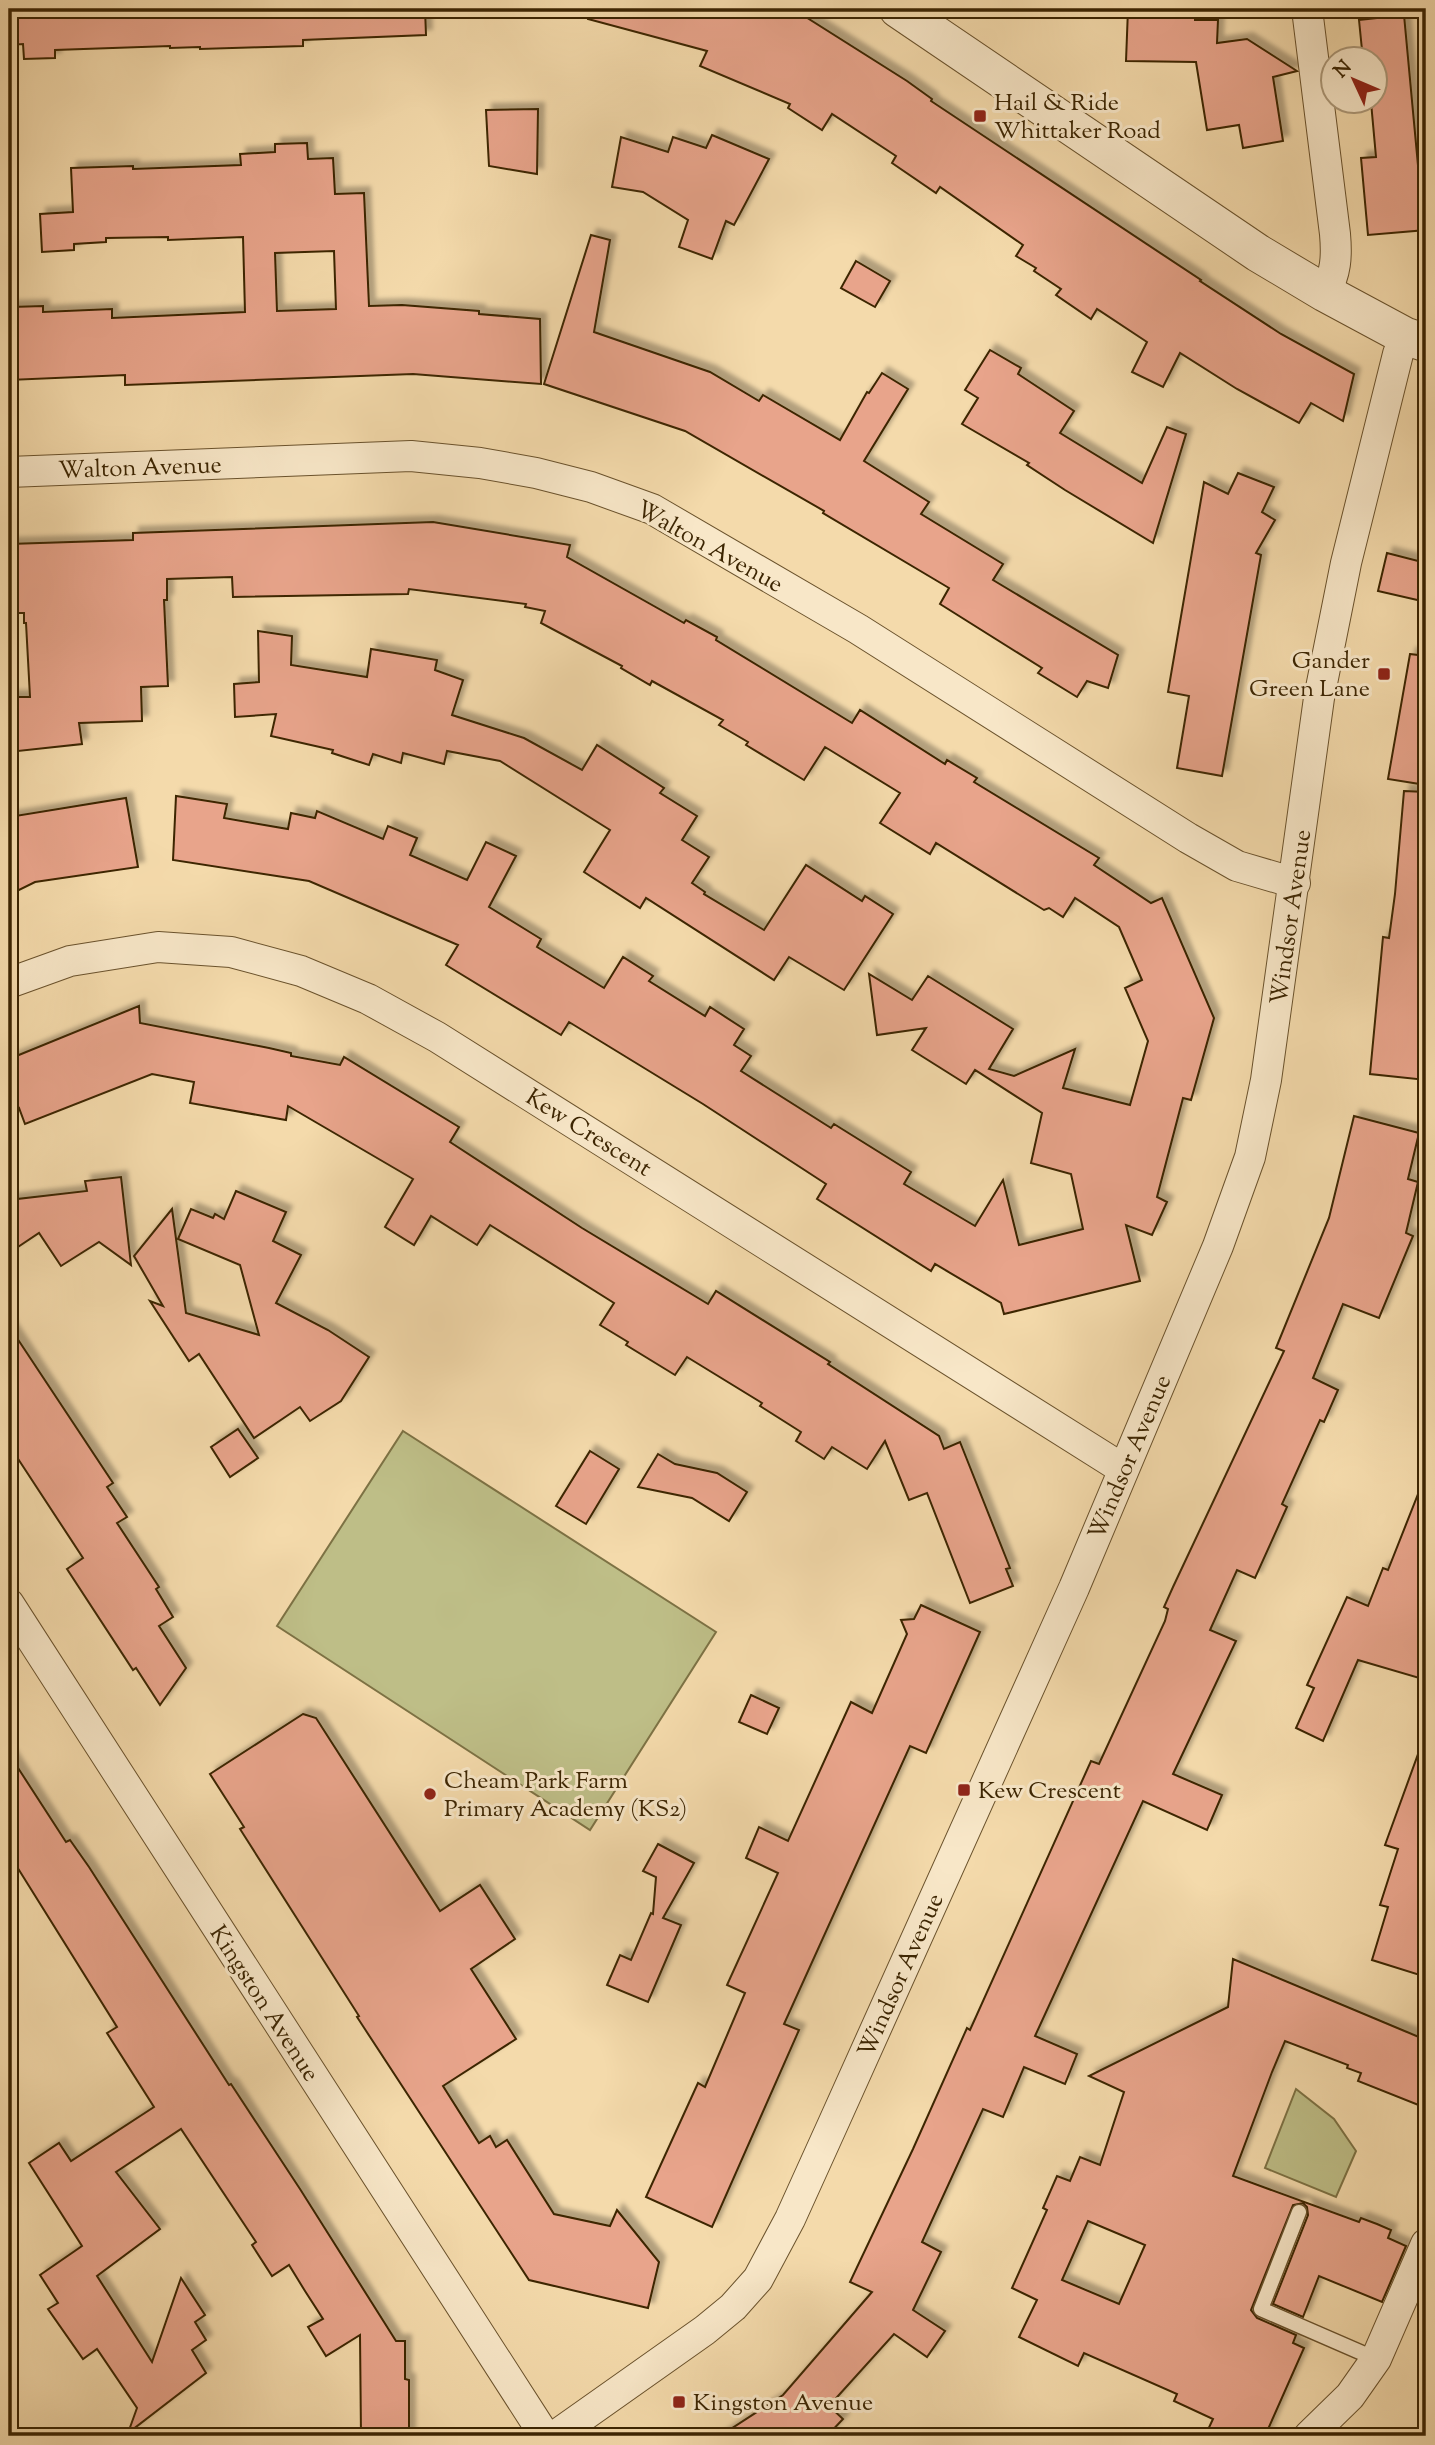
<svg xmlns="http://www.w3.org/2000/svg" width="1435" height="2445" font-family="'Sorts Mill Goudy',serif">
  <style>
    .green { fill: #bebe87; stroke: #7d7244; stroke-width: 2 }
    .building { fill: #e8a48b; stroke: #3c2502; stroke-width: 2; fill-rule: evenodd; filter: url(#shadow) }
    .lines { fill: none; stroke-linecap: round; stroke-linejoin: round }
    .service-casing { stroke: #6a522c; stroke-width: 17 }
    .minor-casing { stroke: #6a522c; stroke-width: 32 }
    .tertiary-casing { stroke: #6a522c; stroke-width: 39 }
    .service { stroke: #f8e7c8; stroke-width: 14 }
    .minor { stroke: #f8e7c8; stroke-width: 30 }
    .tertiary { stroke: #f8e7c8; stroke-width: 37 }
    .poi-dot { fill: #8f2418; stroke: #f8e7c8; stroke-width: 2.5 }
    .labels { text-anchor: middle; stroke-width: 6; stroke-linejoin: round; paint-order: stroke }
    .poi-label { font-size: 24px; fill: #3c2502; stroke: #f8e7c8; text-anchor: start }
    .street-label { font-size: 24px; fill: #3c2502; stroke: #f8e7c8 }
  </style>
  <defs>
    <filter id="shadow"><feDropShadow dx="6" dy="-6" stdDeviation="2" flood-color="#0004"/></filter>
  </defs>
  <rect width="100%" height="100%" fill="#f4daab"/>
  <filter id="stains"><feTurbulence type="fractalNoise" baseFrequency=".00286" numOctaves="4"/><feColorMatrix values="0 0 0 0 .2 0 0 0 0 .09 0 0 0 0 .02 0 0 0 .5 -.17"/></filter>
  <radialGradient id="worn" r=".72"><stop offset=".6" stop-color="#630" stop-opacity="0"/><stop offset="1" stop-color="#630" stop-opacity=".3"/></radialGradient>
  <g class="green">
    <path d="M403 1431 716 1632 590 1830 277 1626Z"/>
    <path d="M1296 2089 1334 2119 1356 2151 1336 2197 1265 2168Z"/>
  </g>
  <g class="building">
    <path d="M9 9H425L426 35 303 40V46L200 49V47L170 48V46L55 50V58L24 59 23 44 9 45Z"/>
    <path d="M589 9H793L907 81 932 99 931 101 1201 280 1200 281 1281 334 1354 374 1343 421 1311 403 1299 423 1237 389 1180 353 1163 387 1132 372 1147 342 1097 309 1091 319 1056 295 1061 289 1034 271 1036 268 1016 256 1023 245 940 187 936 193 892 163 896 156 832 114 822 130 788 108 790 104 700 66 707 51 588 19Z"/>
    <path d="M1128 9H1186V13H1195V20H1218L1217 43 1247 39 1297 71 1273 77 1283 141 1243 148 1239 125 1207 130 1196 62 1126 61Z"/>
    <path d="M1404 15 1419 176 1426 175V230L1368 235 1361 158 1376 157 1371 102H1376V60H1363L1359 20Z"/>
    <path d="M538 109 537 174 489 166 486 110Z"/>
    <path d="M712 135 769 159 734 225 726 221 712 259 679 247 688 220 643 192 612 187 621 137 668 152 673 137 706 148Z"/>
    <path d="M307 143 308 159 333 158 335 194 364 193 369 306 402 305 479 311V314L540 319 541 384 413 374 125 385V375L9 380V310L11 307 43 306V312L112 309V318L245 312 243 237 168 240V237L106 238V242L74 244V250L42 252 40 214 73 212 71 168 133 166V169L241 165 240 154 275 152V144ZM334 251 336 309 277 311 275 253Z"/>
    <path d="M591 235 610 240 594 332 710 372 759 401 763 395 840 440 867 392 869 393 882 373 908 389 864 461 929 502 921 514 1003 564 993 580 1118 655 1108 688 1087 681 1077 697 1038 673 1042 668 940 604 949 588 823 513 824 511 685 431 544 384Z"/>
    <path d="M856 261 890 281 875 307 841 288Z"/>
    <path d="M990 350 1021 368 1018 374 1074 411 1060 433 1142 483 1167 427 1186 434 1153 543 1065 490 1027 465 1029 463 962 424 978 398 965 390Z"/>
    <path d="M1238 473 1274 487 1262 512 1275 520 1256 553 1261 555 1222 776 1177 768 1189 696 1168 692 1204 482 1228 494Z"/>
    <path d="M433 522 570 545 567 557 684 623 686 620 717 637 716 640 852 723 860 710 945 764 947 760 977 778 974 782 1099 858 1094 865 1151 903 1162 898 1214 1018 1191 1100 1183 1098 1157 1197 1167 1202 1152 1235 1126 1225 1140 1281 1004 1314 1001 1303 935 1264 931 1271 817 1199 826 1184 703 1104 569 1022 561 1035 446 965 458 945 309 881 173 860 176 796 227 804 224 818 288 829 291 813 315 818 317 811 383 839 388 826 417 838 410 855 467 880 486 842 516 856 489 907 541 939 537 947 604 988 623 957 653 976 649 981 705 1016 710 1007 744 1029 734 1045 751 1056 741 1071 831 1128 834 1124 911 1172 904 1184 975 1226 1003 1180 1019 1245 1083 1229 1071 1174 1031 1163 1042 1113 975 1070 966 1084 912 1050 926 1028 877 1035 869 974 912 1000 928 976 1013 1029 989 1069 1014 1076 1075 1049 1063 1088 1130 1105 1148 1041 1125 988 1142 980 1119 927 1075 898 1063 917 1049 908 1044 910 936 843 930 854 880 823 900 793 825 747 804 780 746 745 748 742 719 725 723 720 652 681 650 685 621 668 622 666 541 623 545 611 525 607 526 604 409 589 408 594 233 597 232 577 167 579V600H164L168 686 141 687 142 721 79 723 82 744 9 752V697H30L26 623H24V613H9V544L133 540V533Z"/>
    <path d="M1387 553 1426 563V602L1378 591Z"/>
    <path d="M258 631 292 636 291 665 367 677 371 649 437 660 435 670 463 680 452 715 524 738 582 770 597 745 664 788 660 793 697 816 682 840 709 857 692 883 705 892 704 894 764 930 806 865 862 901 865 896 893 914 844 990 789 957 774 980 646 898 640 908 584 872 610 830 500 761 447 751 444 764 403 753 401 763 373 754 369 765 332 753 333 750 271 736 276 714 235 717 234 684 259 682Z"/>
    <path d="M1410 654 1426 656V785L1388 779Z"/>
    <path d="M1404 791 1426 792V1080L1370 1074 1383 937 1389 938 1395 894Z"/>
    <path d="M126 798 138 867 35 882 9 895V817Z"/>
    <path d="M139 1006 140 1023 269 1048 291 1053V1056L340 1065 344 1057 459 1127 450 1142 582 1228 708 1304 716 1291 830 1362 828 1364 939 1436 944 1449 960 1442 1010 1568 1006 1569 1013 1586 970 1603 927 1493 909 1500 885 1441 867 1469 832 1447 824 1459 796 1441 801 1432 760 1406 762 1403 687 1357 675 1375 626 1345 628 1342 600 1325 614 1303 490 1225 477 1245 431 1216 414 1245 385 1227 413 1179 288 1106 286 1120 190 1103 194 1082 152 1074 25 1124 19 1108 9 1113V1059Z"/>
    <path d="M1354 1116 1419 1133 1408 1179 1418 1182 1406 1233 1413 1236 1379 1318 1343 1304 1313 1378 1338 1390 1324 1422 1320 1420 1282 1504 1287 1507 1255 1578 1237 1570 1210 1630 1236 1641 1173 1774 1222 1795 1207 1830 1143 1801 1035 2036 1077 2054 1065 2084 1024 2067 1003 2117 983 2109 922 2242 941 2252 913 2310 945 2331 927 2357 894 2334 829 2406 843 2419 827 2436H720L783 2395 872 2292 850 2282 913 2149 967 2028 970 2030 1091 1761 1099 1764 1165 1621 1168 1609 1164 1607 1173 1587 1284 1351 1276 1348 1329 1218Z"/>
    <path d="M121 1177 131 1265 99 1242 61 1266 39 1233 9 1253V1200L87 1191 85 1181Z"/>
    <path d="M236 1191 286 1212 273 1241 301 1255 276 1303 328 1330 369 1357 341 1401 310 1421 300 1407 254 1438 199 1354 189 1361 150 1301 163 1306 134 1256 172 1209 186 1313 259 1335 240 1265 178 1239 191 1209 213 1218 215 1214 224 1219Z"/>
    <path d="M9 1326 113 1483 107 1487 127 1517 117 1523 159 1587 156 1589 173 1617 159 1626 186 1668 160 1705 136 1668 133 1670 67 1569 83 1558 9 1445Z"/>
    <path d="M238 1429 258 1458 230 1477 211 1447Z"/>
    <path d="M590 1451 619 1469 586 1524 556 1506Z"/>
    <path d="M658 1454 675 1464 717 1473 747 1492 729 1521 692 1498 638 1487Z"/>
    <path d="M1424 1479H1426V1680L1358 1660 1323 1741 1296 1728 1314 1688 1307 1685 1347 1597 1368 1606 1383 1568 1388 1570Z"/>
    <path d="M921 1605 980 1632 926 1753 910 1746 784 2024 799 2030 712 2227 646 2197 698 2083 705 2087 745 1993 727 1985 778 1873 746 1858 759 1827 788 1841 851 1702 872 1713 907 1634 901 1620 914 1619Z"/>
    <path d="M751 1695 779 1708 767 1734 739 1722Z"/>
    <path d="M303 1714 316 1718 440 1911 480 1885 515 1939 471 1969 516 2039 443 2086 479 2143 490 2136 496 2147 507 2140 554 2214 610 2226 617 2210 659 2262 648 2308 529 2280 357 2017 359 2016 240 1829 244 1827 210 1774Z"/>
    <path d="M1421 1746 1426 1747V1977L1372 1960 1388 1907 1380 1905 1398 1849 1385 1845Z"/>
    <path d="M9 1754 66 1842 70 1840 89 1867 229 2085 231 2084 300 2189 396 2341H405V2379L409 2380V2436H361L360 2335 326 2356 308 2327 323 2319 305 2291 289 2265 272 2276 252 2245 256 2242 181 2129 116 2172 160 2229 97 2276 152 2362 181 2278 205 2315 195 2322 206 2340 192 2350 206 2373 128 2433 137 2408 97 2349 83 2359 48 2309 58 2303 40 2275 82 2246 29 2163 59 2143 71 2161 154 2107 107 2033 117 2027 9 1854Z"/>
    <path d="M658 1844 694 1863 663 1918 681 1925 648 2002 607 1985 620 1955 631 1960 651 1913 653 1914 656 1877 643 1871Z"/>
    <path d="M1233 1959 1426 2040V2108L1358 2081 1361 2073 1347 2068 1348 2065 1285 2041 1272 2072 1233 2176 1359 2222 1361 2218 1377 2224 1391 2230 1388 2238 1406 2246 1382 2302 1319 2276 1303 2317 1273 2304 1308 2215 1307 2207 1303 2203 1293 2205 1251 2310 1257 2318 1296 2335 1293 2343 1304 2348 1265 2436H1205L1213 2419 1174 2401 1177 2394 1084 2353 1078 2366 1019 2337 1037 2300 1012 2288 1047 2210 1043 2208 1057 2176 1070 2181 1080 2157 1100 2165 1124 2092 1089 2076 1228 2007ZM1088 2221 1145 2245 1119 2304 1062 2280Z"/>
  </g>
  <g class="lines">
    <g class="service-casing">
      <path id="service" d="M1299 2212 1261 2309 1376 2359"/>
    </g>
    <g class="minor-casing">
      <g id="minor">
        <path d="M1307 9 1335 234C1337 257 1336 273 1325 293"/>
        <path d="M9 472 411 456 480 463 536 473 591 487 652 509 858 629 1188 838 1237 866 1295 883"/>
        <path d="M9 983 70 961 158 947 231 952 301 971 368 999 437 1037 1123 1469"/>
        <path d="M9 1604 545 2436"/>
        <path d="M555 2436 705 2330 733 2307 758 2279 790 2219 833 2124 1074 1588 1218 1246 1250 1157 1266 1080 1319 698 1346 563 1398 354 1405 336"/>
        <path d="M1309 2436 1350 2396 1376 2359 1426 2244"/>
      </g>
    </g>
    <g class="tertiary-casing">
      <path id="tertiary" d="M898 9 1258 253 1325 293 1405 336 1426 343"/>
    </g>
    <use href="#service" class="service"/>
    <use href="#minor" class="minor"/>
    <use href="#tertiary" class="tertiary"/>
  </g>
  <g class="poi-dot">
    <rect x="973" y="109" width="14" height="14" rx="3.5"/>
    <rect x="1377" y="667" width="14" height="14" rx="3.5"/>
    <rect x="957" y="1783" width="14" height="14" rx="3.5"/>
    <circle cx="430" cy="1794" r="7"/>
    <rect x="672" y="2395" width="14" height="14" rx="3.5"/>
  </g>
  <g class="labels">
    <g class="poi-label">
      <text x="994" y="110">Hail &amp; Ride<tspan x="994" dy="28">Whittaker Road</tspan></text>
      <text x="1370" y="668" text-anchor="end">Gander<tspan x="1370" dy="28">Green Lane</tspan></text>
      <text x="444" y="1788">Cheam Park Farm<tspan x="444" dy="28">Primary Academy (KS2)</tspan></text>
      <text x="978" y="1798">Kew Crescent</text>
      <text x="693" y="2410">Kingston Avenue</text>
    </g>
    <g class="street-label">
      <text transform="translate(140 467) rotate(-2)" y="8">Walton Avenue</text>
      <text transform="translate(710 546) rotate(29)" y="8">Walton Avenue</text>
      <text transform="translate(1290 917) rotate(-82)" y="8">Windsor Avenue</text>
      <text transform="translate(589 1132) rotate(32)" y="8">Kew Crescent</text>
      <text transform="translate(1129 1457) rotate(-67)" y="8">Windsor Avenue</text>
      <text transform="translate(900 1975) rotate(-66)" y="8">Windsor Avenue</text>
      <text transform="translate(265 2003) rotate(57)" y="8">Kingston Avenue</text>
    </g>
  </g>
  <rect width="1435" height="2445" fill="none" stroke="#f4daab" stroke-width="35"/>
  <rect x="10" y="10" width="1414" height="2424" fill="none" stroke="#3c2502" stroke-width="3.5"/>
  <rect x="18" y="18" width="1400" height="2410" fill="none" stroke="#3c2502" stroke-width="2"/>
  <g transform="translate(1354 80) rotate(314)"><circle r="33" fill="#f8e7c8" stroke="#ad9979" stroke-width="2"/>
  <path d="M0-5L12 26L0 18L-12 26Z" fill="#8f2418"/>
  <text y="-10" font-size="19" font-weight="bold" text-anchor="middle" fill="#3c2502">N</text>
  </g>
  <rect width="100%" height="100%" filter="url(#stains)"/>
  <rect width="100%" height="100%" fill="url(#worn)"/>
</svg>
